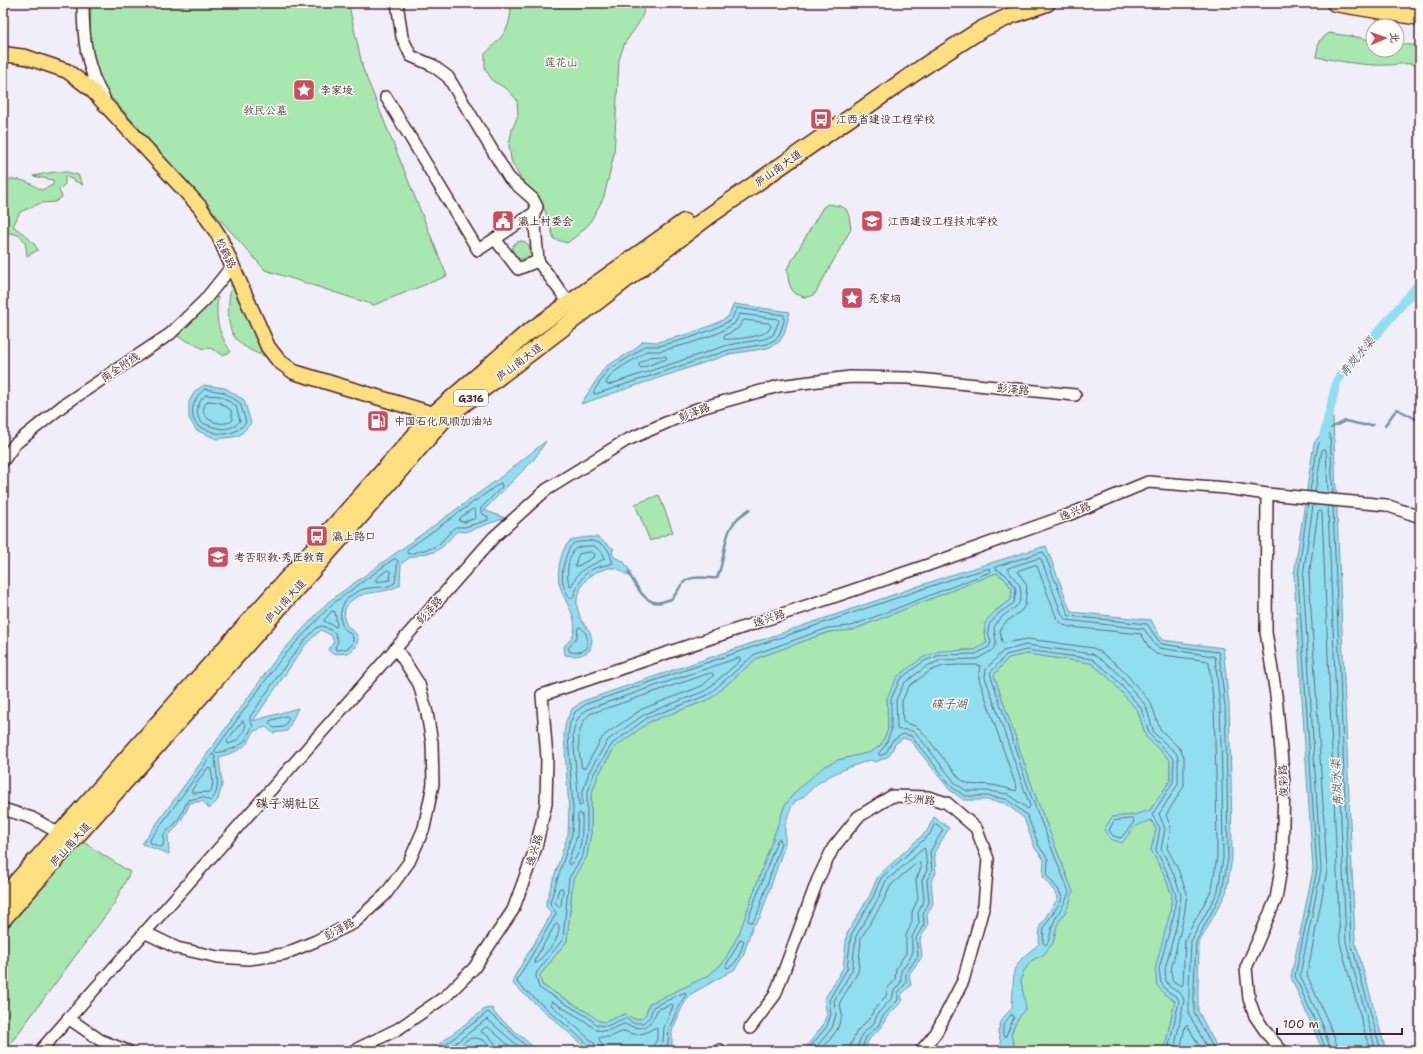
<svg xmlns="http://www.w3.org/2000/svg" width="1423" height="1054" font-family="'Shantell Sans','LXGW WenKai TC',sans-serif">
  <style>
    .green { fill: #a7e7b0; stroke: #78836e }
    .water { fill: #91def1; stroke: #7592a2; fill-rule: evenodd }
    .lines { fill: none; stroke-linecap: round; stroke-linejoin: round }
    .shore { stroke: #666b7a; stroke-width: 1 }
    .stream { stroke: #7592a2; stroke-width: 2.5 }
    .canal { stroke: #91def1; stroke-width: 9 }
    .minor-casing { stroke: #4a1f2b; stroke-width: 14 }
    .major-casing { stroke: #4a1f2b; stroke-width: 17 }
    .highway-casing { stroke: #4a1f2b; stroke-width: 19 }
    .minor { stroke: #fdfcf7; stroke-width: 11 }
    .major { stroke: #fce080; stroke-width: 14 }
    .highway { stroke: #fce080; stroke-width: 16 }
    .labels { text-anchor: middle; stroke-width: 3; stroke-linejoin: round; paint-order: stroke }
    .shield { fill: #fdfcf7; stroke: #806168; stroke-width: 1 }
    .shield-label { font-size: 10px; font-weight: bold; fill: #4a1f2b }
    .park-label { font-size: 11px; fill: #61514c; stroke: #fdfcf7 }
    .poi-label { font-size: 11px; fill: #4a1f2b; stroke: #fdfcf7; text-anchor: start }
    .street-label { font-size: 11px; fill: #4a1f2b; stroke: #fdfcf7 }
    .water-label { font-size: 12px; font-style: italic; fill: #5f5866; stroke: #fdfcf7 }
    .quarter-label { font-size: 13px; fill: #4a1f2b; stroke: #fdfcf7 }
  </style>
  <rect width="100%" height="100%" fill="#f0eef9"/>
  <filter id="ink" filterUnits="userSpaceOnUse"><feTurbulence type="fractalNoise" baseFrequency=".025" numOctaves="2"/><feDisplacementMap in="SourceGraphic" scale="8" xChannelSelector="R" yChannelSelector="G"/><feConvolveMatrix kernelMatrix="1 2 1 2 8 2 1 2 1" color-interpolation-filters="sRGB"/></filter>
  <g filter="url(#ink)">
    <g class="green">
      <path d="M91 3H347L349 6 363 69 447 276 374 305 265 270 110 96 95 70 90 38Z"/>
      <path d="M511 3H644C646 19 631 32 624 45 622 50 621 55 619 60L614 154 604 197 589 224 579 234 567 243 554 239 545 210 518 174 511 160 509 145 512 130 518 115 517 100 507 89 493 81 485 69V54C503 35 511 31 511 3Z"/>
      <path d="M1329 33 1363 38 1373 43V50H1397V43L1411 45H1420V67C1412 61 1397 65 1387 65 1363 66 1340 61 1316 57L1319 41Z"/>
      <path d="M54 172H67L78 175 83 185 65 176V184L59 190 62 197 55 202 41 203 20 212 13 226C22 233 32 239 38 250L27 256C26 239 22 233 5 233L3 234V179C22 179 26 180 41 190L53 185V180L33 176Z"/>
      <path d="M828 204 840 206 846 209 849 216 851 229 815 294 809 297H804L796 294 792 290 789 283 787 269 823 207Z"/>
      <circle cx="521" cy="250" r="9"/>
      <path d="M232 277 272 359C261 355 247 350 239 342 222 327 230 297 232 277Z"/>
      <path d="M218 297C215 320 218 332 231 352L223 355 210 348 204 349 177 336 214 298Z"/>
      <path d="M659 495 673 532 650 541 635 504Z"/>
      <path d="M996 573 1004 578 1012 589 1011 600 996 610 984 632 987 643 975 650H960L887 698 888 730 881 745 871 752 838 760 796 791 785 805 739 934 723 963 708 976 649 1004 646 1014 641 1019H634L625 1014 605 1022 599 1021 590 1014 542 985 540 975 567 941 573 879 587 856 591 833V796L598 775 615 747 649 722 710 699 757 658 829 632 852 630Z"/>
      <path d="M1027 654 1091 663 1109 678 1138 711 1146 737 1170 760V781L1150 810 1134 815 1112 817 1135 826 1151 820 1156 829 1151 850 1164 874 1172 895 1164 994 1175 1001 1164 1051H1015L1011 1034 1016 1022 1025 1008 1021 980 1023 972 1032 960 1043 955 1053 943 1057 925 1068 907 1073 892 1035 795 994 675 1008 658Z"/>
      <path d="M80 840 130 872 114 904 5 1051H3V927Z"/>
    </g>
    <g class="water">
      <path d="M734 304 790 312 784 334 779 342 768 348 730 354 581 404 605 367 634 350 643 341 658 342 689 334 715 324 728 317Z"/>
      <path d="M204 385 225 388 244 400 251 423 239 436 217 439 196 430 189 418V402L195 391Z"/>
      <path d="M1333 418 1355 941 1386 1051H1323L1291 977 1313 870 1294 575 1314 443Z"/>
      <path d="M546 441 535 458 484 510 505 518 465 532 457 531 442 547 434 552 422 554 409 558 401 564 400 585C384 595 369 589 353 599 345 605 342 614 346 624 349 629 356 631 358 638 358 640 357 644 356 647L348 653 333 654 328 650 334 642 331 635 321 630 306 644 253 721 298 708 287 731 273 733 266 727 254 731C246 750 237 751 219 757L222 784 218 800 209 809 203 801 190 803C184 817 178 826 168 836L169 854 142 844 278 656 328 602 497 480Z"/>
      <path d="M590 537H597L614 549 612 552 614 557 623 561 631 572 628 576 617 568H608L596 572 589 576 582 585 577 599V607L581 620 590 632 592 641 590 650C582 656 576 657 565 655L564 646C589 626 563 604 559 582 557 572 561 549 569 542 575 538 583 538 590 537Z"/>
      <path d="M1046 546 1071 612 1151 620 1162 640 1223 648 1229 705 1231 776 1232 858 1226 893 1199 943 1198 987V1011L1219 1051H1164L1175 1001 1164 994 1157 985 1155 969 1170 913 1172 895 1164 874 1151 850 1156 829 1151 820 1135 826 1122 843 1110 839 1104 830 1112 817 1134 815 1150 810 1170 781V760L1146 737 1138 711 1109 678 1091 663 1027 654 1008 658 994 675 1035 795 1073 892 1068 907 1057 925 1053 943 1043 955 1032 960 1023 972 1021 980 1026 1008 1016 1022 1011 1034 1015 1051H1003L998 1032 1002 1019 1012 1008 1014 970 1023 957 1039 944 1040 926 1058 898 1054 891 1043 877 1044 860 1035 848 1024 818 1005 803 987 800H964L950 790 910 740 903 738 895 744 889 756 876 762 870 760C853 766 834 772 820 782 810 788 806 798 795 801L789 812 785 825V844L760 918 752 927 743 956 735 969 691 994 682 1007 672 1031V1048L659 1051H590L514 985 513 979 552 913 546 907V902L568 834 569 809 564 735 566 721 572 709 583 701 951 575ZM996 573 1004 578 1012 589 1011 600C1003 605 988 615 985 624 983 630 986 637 987 643L975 650 939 651 922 658 897 677 887 698 888 730 881 745 871 752 838 760 823 767 796 791 785 805 739 934 723 963 708 976 649 1004 646 1014 641 1019H634L625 1014 605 1022 599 1021 590 1014 542 985 540 975 567 941 573 879 587 856 591 833V796L598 775 615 747 649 722 710 699 757 658 829 632 852 630Z"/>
      <path d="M934 817 949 828 934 853 936 873 931 881 933 903 927 915 928 925 920 939 922 957 909 974 911 985 901 995 903 1000 886 1018 881 1028 869 1039 864 1051H803L823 1025 827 1014 824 1000 843 968 847 934 870 895 878 876 927 831Z"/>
      <path d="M492 1008 495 1014 538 1051H482L480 1048 473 1046 467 1051H430L485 1009Z"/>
    </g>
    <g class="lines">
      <g class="shore">
        <path d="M737 308 784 315V321L780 333 776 339 767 344 729 350 596 394H594V391L608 370 636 353 644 346H659L690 338 716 328 731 320Z"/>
        <path d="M740 314 778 319 779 321 773 335 765 339 728 345 608 385 606 384C609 370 635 361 646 351H660L691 343 718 333 734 324Z"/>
        <path d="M744 320 769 323 771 326C770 328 769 330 768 331 761 337 732 340 724 339V336L737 329Z"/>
        <path d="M665 356 667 357 666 359 641 368 639 366V364L649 357Z"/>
        <path d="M205 389 223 392 240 403 246 422C236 435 222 437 208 430 205 429 201 428 199 427 187 416 193 397 205 389Z"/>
        <path d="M206 395 221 396 236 406 240 421C231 431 220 430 208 425 207 425 203 423 202 423 194 415 197 401 206 395Z"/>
        <path d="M208 401 219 402 231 410 233 420C221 430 192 416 208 401Z"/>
        <path d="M501 483 502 487 481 508V513L488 517V520L465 527H455L439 544 432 548 409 554 407 553V550Z"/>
        <path d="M1310 491 1318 445 1328 432 1330 434 1333 494"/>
        <path d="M1315 492 1322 450 1324 449 1326 450 1328 493"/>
        <path d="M1308 504 1298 576 1317 870 1295 976 1318 1028 1326 1051"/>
        <path d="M1313 505 1303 576 1321 870 1300 975 1323 1026 1331 1051"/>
        <path d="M1328 506 1346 942 1376 1051"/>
        <path d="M1333 507 1351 942 1381 1051"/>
        <path d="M473 509 475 510 476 518 464 522 459 521 460 518Z"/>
        <path d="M590 541C596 541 605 545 608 550 610 553 611 560 613 563 608 565 601 566 595 568 582 573 578 585 573 598L571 599C560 586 561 571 566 557 567 553 569 548 572 545 576 541 584 542 590 541Z"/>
        <path d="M594 546 603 553 604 559C589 567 580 567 572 585L570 586C565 577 568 556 575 549 579 546 589 546 594 546Z"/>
        <path d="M591 552 595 554 594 557 578 566H575L577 558 579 554Z"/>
        <path d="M394 559H396L398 561 395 583C386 589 375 586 364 589 354 592 342 600 341 612 340 615 341 624 343 627 348 634 356 633 352 645L346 649 336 650 335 648 338 641 335 633C332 631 325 626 321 626 308 628 260 703 250 717V721L253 726C250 730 249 733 247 738 242 747 225 752 215 753V750L281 659 331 605Z"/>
        <path d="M1035 565 1037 566 1057 619 1063 625 1070 627 1141 634 1150 649 1156 654 1208 661 1209 663 1214 707 1216 776 1217 857 1212 889 1185 939 1183 984 1182 986 1174 982 1172 979 1171 970 1184 916 1187 893 1177 867 1167 848 1171 828 1166 815 1184 786V756L1180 749 1160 729 1151 703 1120 667 1099 651 1093 648 1028 639 1004 643H1002L1000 629 1006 622 1021 611 1025 605 1027 586 1018 571Z"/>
        <path d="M388 570 391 572 390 580 376 582V579Z"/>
        <path d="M332 611 335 612 337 625 336 627 324 621Z"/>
        <path d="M580 627C587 631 588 639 587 648 582 652 576 653 570 652L568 648 577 637 578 628Z"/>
        <path d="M738 658H740V661L705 691 645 714 608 740 589 772 582 794V805L579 806 573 735C575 722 577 717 588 709Z"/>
        <path d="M961 665H979L980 666 979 673V679L1017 789 1016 791C1008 789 1000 786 991 785 977 783 973 788 960 779L920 729 915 726 903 722 902 701 909 686 930 671 943 666Z"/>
        <path d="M711 673 713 674V676L702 686 642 709 606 734 602 738 585 768H582C578 750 575 726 590 714Z"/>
        <path d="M287 716 289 718 284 727 274 728 269 723 270 721Z"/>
        <path d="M243 721 246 726C242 735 239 742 228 744L227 741Z"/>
        <path d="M213 754 215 756C215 770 223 791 210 801L203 797 188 800 181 815 175 824 164 834 163 846 161 847 150 843V840Z"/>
        <path d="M208 768 211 769 213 783 211 792 192 793V790Z"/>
        <path d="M580 813 582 815C582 830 583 856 569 865L568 862 577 836 578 815Z"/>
        <path d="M1133 819 1134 822 1121 838 1113 836 1109 830 1114 821Z"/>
        <path d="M778 839H780L781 843 757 915 752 922H749L748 920Z"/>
        <path d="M562 888 563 890 561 905 559 907 555 902 559 889Z"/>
        <path d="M558 924C563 938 546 952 537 963H535L534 961 555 925Z"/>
        <path d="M741 939 744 941C741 951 737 966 727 968L726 966Z"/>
        <path d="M1011 1015H1013L1014 1017 1006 1036 1004 1037C1000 1029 1006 1021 1011 1015Z"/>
        <path d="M437 1051 488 1012 532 1051"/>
        <path d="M445 1051 487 1019 524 1051"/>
        <path d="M460 1051C461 1033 489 1034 490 1051"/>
        <path d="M496 1051C496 1040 490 1037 481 1032L482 1030 486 1027H488L515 1051"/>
        <path d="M592 1051 590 1046 518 984 517 980 556 914C555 909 550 907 550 902L572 834 573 809 568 735 570 723 575 712 586 704 952 579 990 568 991 570 990 572 851 626 828 628 755 654 708 695 647 718 612 744 594 773 587 795V833L583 855 569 878 563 939 537 972 536 976 539 988 588 1017 597 1025 607 1026 625 1018 633 1023H643L650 1017 653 1007 685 992 686 995 679 1005 669 1029 668 1044 665 1047 664 1051"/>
        <path d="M597 1051 596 1047 594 1043 551 1005V1002H553L585 1021 596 1030 607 1031 624 1024C642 1031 650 1029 657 1010L672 1004 673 1006 664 1027 663 1041 660 1046 659 1051"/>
        <path d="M603 1051 602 1045 599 1039 600 1037H610L624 1031C638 1037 644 1034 656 1027L657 1029V1039L654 1045 653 1051"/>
        <path d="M807 1051 827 1026 831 1014 829 1000 847 969 851 935 873 897 881 878 930 834 934 825 937 824 943 830 930 852 932 871 927 880 929 902 923 914 924 924 916 938 918 956 906 973V983L898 993V1000L883 1016 878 1026 866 1037 861 1051"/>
        <path d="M813 1051 832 1028 836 1014 834 1001 852 970 856 936 878 899 886 881 924 848 925 849 927 870 922 880 924 901 918 913 919 923 912 937V955L901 971V982L894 991 892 998 878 1013 874 1023 862 1034 856 1051"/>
        <path d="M821 1051 837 1030 842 1015 840 1002 858 972 861 938 883 902 891 885 919 861 921 868 916 880 918 899 912 912V922L906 936V953L896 968 895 980 888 988 886 996 874 1010 869 1019 857 1031 851 1044 850 1051"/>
        <path d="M1168 1051 1179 1001 1177 997 1167 991 1161 983 1159 969 1174 914 1176 895 1167 872 1156 850 1160 828 1152 815 1173 782 1174 759 1150 735 1141 708 1112 675 1092 659 1026 650 1006 655 990 673 1031 796 1069 892C1065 905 1058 912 1053 924 1050 931 1051 939 1046 945L1043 943 1044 927 1061 901 1062 897 1058 889 1047 876 1048 859 1039 846 1027 815 1006 799 987 796H965L953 788 911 736 904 734 901 735 892 741 886 753 880 756 878 754 885 746 891 731V699L900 679 924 661 940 655 976 654 989 647 991 642 988 632 989 625 999 613 1014 603 1016 590 1015 587 1006 575 996 569 995 567 1042 552 1044 553 1069 616 1147 624 1161 644 1218 652 1219 653 1225 706 1227 776 1228 858 1222 892 1196 942 1194 987V1012L1215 1051"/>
        <path d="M1174 1051 1184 1000 1181 994 1170 987 1166 981 1165 969 1179 915 1181 895 1172 870 1161 849 1165 829 1159 814 1178 784V758L1176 753 1154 733 1146 706 1115 670 1093 654 1026 645 1003 651 986 669 985 677 1030 806 1028 809 1008 794 988 791H967L956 784 916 733C911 730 904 729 898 730L897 729 896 700 904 683 927 666 941 660 977 659 991 651 994 648 996 643 994 627C996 624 999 620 1002 617 1015 606 1024 607 1020 586L1008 570V568L1039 558 1041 559 1062 615 1066 620 1144 629 1155 645 1159 648 1213 656 1215 657 1220 706 1222 776 1223 858 1218 891 1191 941 1189 987V1014L1209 1051"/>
        <path d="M1180 1051 1185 1026 1187 1025 1202 1051"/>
        <path d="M1337 1051V1045L1329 1024 1307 975 1327 871 1309 576 1318 512 1320 511 1322 512 1340 943 1370 1051"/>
      </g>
      <g class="stream">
        <path d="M1385 425 1397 409 1416 419 1420 420"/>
        <path d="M1331 428 1345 421 1364 425H1373"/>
        <path d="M628 572C636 585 646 609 665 601 667 600 670 600 671 599 678 594 679 584 687 580 696 575 707 579 717 578 726 559 722 535 737 519 741 515 746 512 750 509"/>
      </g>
      <path class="canal" d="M1323 439 1337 380 1420 283"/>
      <g class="minor-casing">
        <g id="minor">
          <path d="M83 3C83 36 86 70 104 98"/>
          <path d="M397 3 402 37 411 56 432 65 448 77 509 178 533 199 537 207 534 213 538 261 569 303"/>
          <path d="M386 97 478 250 534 213"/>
          <path d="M495 239 518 269 538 261"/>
          <path d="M3 461 15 444 65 404 170 334 204 301 232 266"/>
          <path d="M1267 494 1266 632 1276 695 1284 784 1282 862 1276 899 1246 968 1249 999 1255 1016 1268 1035 1282 1051"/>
          <path d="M3 809 32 818 59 833"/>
          <path d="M144 932 177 948 218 957 249 959 284 954 316 941 354 923 385 895 409 862 424 828 433 784 432 743 427 713 419 684 396 648"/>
          <path d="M68 1018 100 1040 128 1051"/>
          <path d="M750 1028 775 995 818 879 833 848 858 817 892 796 928 797 947 803 976 828 988 859 984 905 963 981 936 1033 921 1051"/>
          <path d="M40 1051 494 537 546 490 625 441 697 409 779 386 850 377 909 378 1075 395"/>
          <path d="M353 1051 398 1029 446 996 474 968 513 910 536 847 546 804 547 758 542 695 928 565 1068 515 1148 482 1226 488 1267 494 1386 505 1420 517"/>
          <path d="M719 1051 720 1050"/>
        </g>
      </g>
      <g class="major-casing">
        <path id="major" d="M3 54 26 57 67 71 91 89 200 207 219 236 268 347 279 361 294 372 443 417"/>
      </g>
      <g class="highway-casing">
        <g id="highway">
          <path d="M1335 3 1420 17"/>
          <path d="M1408 3 1420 5"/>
          <path d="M3 897 434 414 526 334 684 222"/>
          <path d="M3 919 357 520 445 418 709 216 926 65 982 29 1012 15 1047 3"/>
        </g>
      </g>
      <use href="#minor" class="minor"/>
      <use href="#major" class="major"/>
      <use href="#highway" class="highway"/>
    </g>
  </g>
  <defs>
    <g id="sight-square" transform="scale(1.15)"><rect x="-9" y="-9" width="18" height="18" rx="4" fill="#d1495b" stroke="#fdfcf7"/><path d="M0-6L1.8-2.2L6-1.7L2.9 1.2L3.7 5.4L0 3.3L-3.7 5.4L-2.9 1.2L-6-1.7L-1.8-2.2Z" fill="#fff"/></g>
    <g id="bus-square" transform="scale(1.15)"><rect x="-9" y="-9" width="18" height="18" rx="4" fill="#d1495b" stroke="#fdfcf7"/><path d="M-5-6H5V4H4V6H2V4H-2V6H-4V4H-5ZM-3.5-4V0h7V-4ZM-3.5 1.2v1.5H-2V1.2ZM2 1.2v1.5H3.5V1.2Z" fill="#fff"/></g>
    <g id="civic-square" transform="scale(1.15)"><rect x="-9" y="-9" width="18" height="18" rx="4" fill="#d1495b" stroke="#fdfcf7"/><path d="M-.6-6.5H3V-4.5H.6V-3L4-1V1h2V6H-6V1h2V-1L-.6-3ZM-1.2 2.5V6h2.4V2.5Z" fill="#fff"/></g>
    <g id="school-square" transform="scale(1.15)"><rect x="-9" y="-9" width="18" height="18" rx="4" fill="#d1495b" stroke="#fdfcf7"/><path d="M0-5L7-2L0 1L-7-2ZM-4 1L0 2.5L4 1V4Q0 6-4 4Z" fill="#fff"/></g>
    <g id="fuel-square" transform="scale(1.15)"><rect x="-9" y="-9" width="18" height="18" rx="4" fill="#d1495b" stroke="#fdfcf7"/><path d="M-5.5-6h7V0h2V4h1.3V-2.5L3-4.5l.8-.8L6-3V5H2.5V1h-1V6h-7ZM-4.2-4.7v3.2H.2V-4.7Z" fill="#fff"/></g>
    <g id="university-square" transform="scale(1.15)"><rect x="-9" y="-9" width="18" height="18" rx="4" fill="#d1495b" stroke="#fdfcf7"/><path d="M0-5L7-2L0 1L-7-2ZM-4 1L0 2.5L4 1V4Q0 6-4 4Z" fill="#fff"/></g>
  </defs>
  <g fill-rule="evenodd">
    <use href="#sight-square" x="304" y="90"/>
    <use href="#bus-square" x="821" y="119"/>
    <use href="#civic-square" x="503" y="221"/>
    <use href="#school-square" x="872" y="221"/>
    <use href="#sight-square" x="852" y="298"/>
    <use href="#fuel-square" x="378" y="421"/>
    <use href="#bus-square" x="317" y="536"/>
    <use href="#university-square" x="218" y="557"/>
  </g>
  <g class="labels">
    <rect class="shield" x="454" y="390" width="34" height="16" rx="3"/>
    <g class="shield-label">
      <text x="471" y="402">G316</text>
    </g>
    <g class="park-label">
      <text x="561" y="66">莲花山</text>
      <text x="265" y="114">教民公墓</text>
    </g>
    <g class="poi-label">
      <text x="320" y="94">李家堎</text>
      <text x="836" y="123">江西省建设工程学校</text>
      <text x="518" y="225">瀛上村委会</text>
      <text x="888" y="225">江西建设工程技术学校</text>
      <text x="868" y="302">充家垴</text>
      <text x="394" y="425">中国石化风顺加油站</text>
      <text x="332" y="540">瀛上路口</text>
      <text x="234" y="561">考否职教·秀匠教育</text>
    </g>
    <g class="street-label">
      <text transform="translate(778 168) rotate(-35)" y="4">庐山南大道</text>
      <text transform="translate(226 253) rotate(65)" y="4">松鹤路</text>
      <text transform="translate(519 362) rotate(-37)" y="4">庐山南大道</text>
      <text transform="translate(120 367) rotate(-34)" y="4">南全附线</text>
      <text transform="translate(1013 389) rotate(6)" y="4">彭泽路</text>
      <text transform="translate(694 412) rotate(-21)" y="4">彭泽路</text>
      <text transform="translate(1075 511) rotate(-22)" y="4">逸兴路</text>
      <text transform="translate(285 601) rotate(-48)" y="4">庐山南大道</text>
      <text transform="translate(429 610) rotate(-48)" y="4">彭泽路</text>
      <text transform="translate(769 618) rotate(-19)" y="4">逸兴路</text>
      <text transform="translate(1283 781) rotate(-92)" y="4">俊彩路</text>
      <text transform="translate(919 799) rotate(6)" y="4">长洲路</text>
      <text transform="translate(70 844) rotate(-48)" y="4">庐山南大道</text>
      <text transform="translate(534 850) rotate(-73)" y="4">逸兴路</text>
      <text transform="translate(339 929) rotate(-29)" y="4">彭泽路</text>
    </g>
    <g class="water-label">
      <text transform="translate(1357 357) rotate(-50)" y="4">青岚水渠</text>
      <text x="949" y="708">碟子湖</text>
      <text transform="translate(1337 783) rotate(-93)" y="4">青岚水渠</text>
    </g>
    <g class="quarter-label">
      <text x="288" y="808">碟子湖社区</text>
    </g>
  </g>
  <rect width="1423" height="1054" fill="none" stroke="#fdfcf7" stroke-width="16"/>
  <rect x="8" y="8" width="1407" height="1038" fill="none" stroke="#4a1f2b" stroke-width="1.5" filter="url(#ink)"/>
  <g transform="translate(1385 38) rotate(88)"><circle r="19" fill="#fdfcf7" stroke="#b5a4a5"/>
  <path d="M0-3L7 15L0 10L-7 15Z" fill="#d1495b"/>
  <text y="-6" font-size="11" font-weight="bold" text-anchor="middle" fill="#4a1f2b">北</text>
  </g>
  <path d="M1277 1028v6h125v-6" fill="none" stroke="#4a1f2b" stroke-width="2"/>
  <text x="1283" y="1028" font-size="12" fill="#4a1f2b" stroke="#fdfcf7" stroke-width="3" paint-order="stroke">100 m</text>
</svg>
